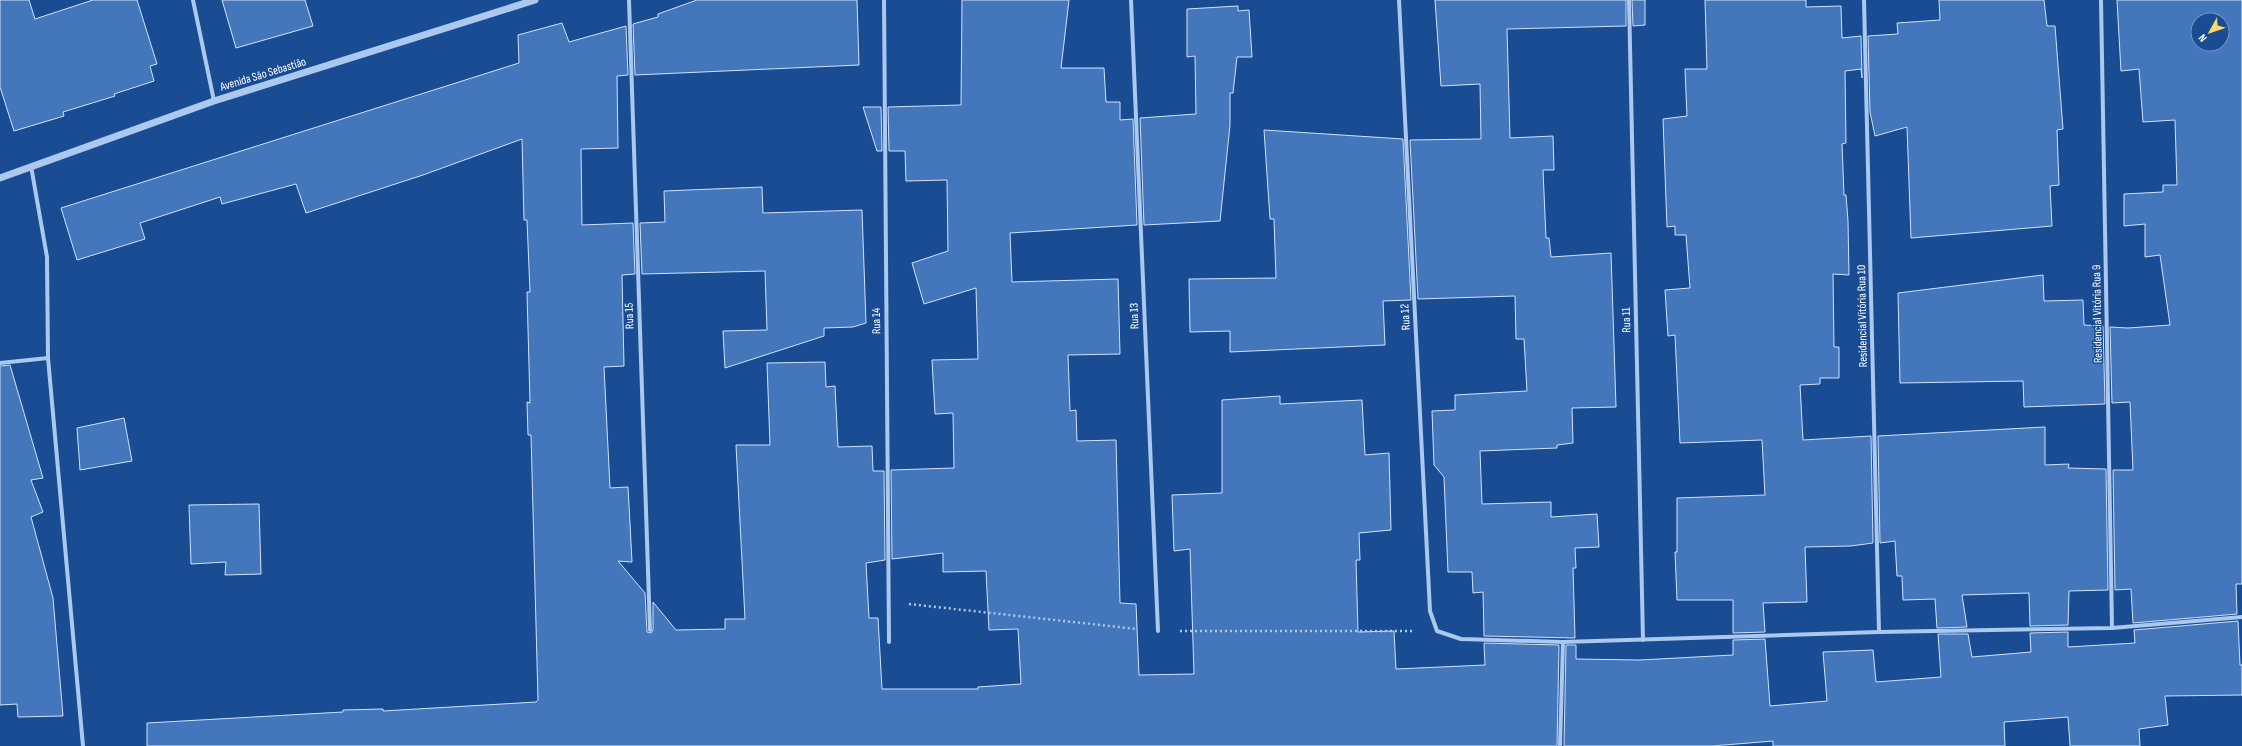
<svg xmlns="http://www.w3.org/2000/svg" width="2242" height="746" font-family="'Sofia Sans Condensed',sans-serif">
  <style>
    .building { fill: #4376ba; stroke: #d1e3fb; fill-rule: evenodd }
    .lines { fill: none; stroke-linecap: round; stroke-linejoin: round }
    .path { stroke: #abc8ef; stroke-width: 2.5; stroke-dasharray: 2 3; stroke-linecap: butt }
    .minor { stroke: #abc8ef; stroke-width: 4 }
    .tertiary { stroke: #abc8ef; stroke-width: 7 }
    .labels { text-anchor: middle; stroke-width: 3; stroke-linejoin: round; paint-order: stroke }
    .street-label { font-size: 12px; fill: #fff; stroke: #1a4c93 }
  </style>
  <rect width="100%" height="100%" fill="#1a4c93"/>
  <g class="building">
    <path d="M0 0H29L35 19 93 0H137L157 64 150 66 154 81 114 94 115 96 63 112 64 116 14 131 0 87Z"/>
    <path d="M222 0H305L313 26 236 48Z"/>
    <path d="M697 0H857L859 65 635 75 633 24 658 17V14Z"/>
    <path d="M962 0H1069L1061 68H1104L1106 102H1120V120L1133 119 1137 225 1010 233 1012 282 1118 279 1120 354 1068 355 1070 411 1076 410 1077 441 1116 440 1120 603 1136 604 1139 675 1194 674 1190 549 1174 551 1172 495 1222 493V400L1280 396V404L1362 400 1365 455 1389 453 1391 530 1359 533 1360 560H1356L1358 632 1394 631 1396 669 1485 665 1484 643 1559 645 1557 746H147V723L343 712V710L383 709V711L536 702 538 700 531 435H528L527 402 530 403 527 292H530L527 220H524L522 139 423 175 306 213 296 184 222 204 220 197 140 223 145 239 77 260 61 208 519 63 518 35 562 23 569 42 626 26 628 75 617 76 618 148 581 149 582 225 633 223 635 274 622 275 624 366 604 367 610 488 628 487 630 524 632 562 618 561 645 593 647 632 651 633 653 630V602L676 630 725 629V619H745L736 445H770L767 363 825 362 826 387 835 386 838 447 872 446 873 471H884L885 560 866 563 869 618H878L882 689H978V687L1021 684 1018 629 989 630 986 571 943 572V553L892 559 891 470 954 468 953 413 935 414 932 360 978 359 976 288 924 304 912 263 948 251 947 180 906 181 905 151H889L888 107 961 105Z"/>
    <path d="M1435 0H1626V26L1507 29 1510 138 1553 136 1554 170H1543L1546 238H1549L1551 257 1611 253 1616 407 1572 408 1573 443 1557 445V448L1480 451 1482 504 1551 502V517L1597 514 1599 547 1575 548 1576 568H1573L1575 638 1484 636 1483 592 1473 593 1472 572H1448L1444 477 1434 465 1432 411 1455 410V395L1527 391 1524 339H1516L1515 296 1418 299 1410 140 1481 139 1480 84 1441 86Z"/>
    <path d="M1632 0H1645V25L1633 26Z"/>
    <path d="M1705 0H1806V7L1841 6 1842 38 1861 36 1862 78 1861 69 1845 71 1846 143 1842 144 1844 195H1846L1848 221 1849 275 1833 274 1834 347H1839V378H1820V384L1800 385 1803 440 1871 436 1873 543 1851 546 1805 547 1807 602 1763 603 1765 632 1733 633V600H1677L1675 552H1677V498L1765 495 1762 440 1680 443 1675 335 1668 336 1665 290 1690 288 1686 235H1675V226L1667 227 1663 119 1687 116 1685 69H1707Z"/>
    <path d="M1939 0H2044L2047 26H2055L2063 129 2057 130 2059 185 2050 186 2052 226 1911 238 1907 127 1875 136 1870 112 1868 36 1898 34 1897 23 1940 20Z"/>
    <path d="M2117 0H2242V584H2236L2237 614 2133 623 2131 589 2115 590 2113 470H2133L2130 402 2112 403 2110 327 2128 328 2170 325 2160 255 2145 257V224L2124 226V194L2163 192V185H2177L2175 120 2143 122 2139 69 2121 71ZM2198 20H2222V44H2198Z"/>
    <path d="M1238 6V11L1249 10 1252 57H1237L1233 93H1230V125L1220 221 1144 225 1140 118 1196 114 1195 56 1187 57V9Z"/>
    <path d="M863 107H881L882 151H877Z"/>
    <path d="M1264 130 1403 139 1411 300 1383 301 1385 345 1230 352V331L1190 332 1189 279 1276 278 1274 219H1270Z"/>
    <path d="M762 187 763 213 862 210 866 323 853 327 824 328V336L725 368 723 331 767 330 765 271 642 274 640 223 665 222 664 191Z"/>
    <path d="M2043 275 2044 301 2083 300 2084 325 2103 326 2105 404 2024 407 2023 381 1900 383 1898 293Z"/>
    <path d="M10 365 43 478 31 480 43 512 31 517 53 598 63 716 18 717 17 704 0 705V366Z"/>
    <path d="M124 418 132 461 80 470 77 428Z"/>
    <path d="M2045 427V465L2069 464 2068 468 2106 469 2108 590 2069 591 2068 625 2030 626 2029 593 1962 595 1967 627 1937 628 1935 599 1903 600 1902 576H1897L1895 541 1880 543 1878 436Z"/>
    <path d="M259 504 261 574 225 575 226 562 191 564 189 505Z"/>
    <path d="M2238 621 2240 665H2242V695L2165 696 2168 725 2139 729 2140 746H2070L2068 717 2004 722 2005 746H1773V741L1712 746H1564L1566 645H1576V659L1640 660 1733 655V640L1765 639 1770 706 1827 701 1823 652 1873 650 1876 682 1941 677 1938 634H1968L1972 657 2031 652 2030 633 2068 632V647L2135 643 2134 630Z"/>
  </g>
  <g class="lines">
    <g class="path">
      <path d="M909 604 1137 629"/>
      <path d="M1180 631H1415"/>
    </g>
    <g class="minor">
      <path d="M193 0 214 101"/>
      <path d="M629 0 650 630"/>
      <path d="M884 0 889 642"/>
      <path d="M1131 0 1158 631"/>
      <path d="M1399 0 1430 611 1437 631 1461 639 1563 642 1879 632 2112 628 2242 617"/>
      <path d="M1629 0 1643 640"/>
      <path d="M1864 0 1879 632"/>
      <path d="M2101 0 2112 628"/>
      <path d="M31 166 47 257 48 358 83 746"/>
      <path d="M0 363 48 358"/>
      <path d="M1560 746 1563 642"/>
    </g>
    <path class="tertiary" d="M0 178 214 101 535 0"/>
  </g>
  <g class="labels">
    <g class="street-label">
      <text transform="translate(263 74) rotate(-17)" y="4">Avenida São Sebastião</text>
      <text transform="translate(2097 314) rotate(-91)" y="4">Residencial Vitória Rua 9</text>
      <text transform="translate(629 316) rotate(-92)" y="4">Rua 15</text>
      <text transform="translate(1134 316) rotate(-92)" y="4">Rua 13</text>
      <text transform="translate(1862 316) rotate(-91)" y="4">Residencial Vitória Rua 10</text>
      <text transform="translate(1405 317) rotate(-93)" y="4">Rua 12</text>
      <text transform="translate(1626 320) rotate(-91)" y="4">Rua 11</text>
      <text transform="translate(876 321) rotate(-91)" y="4">Rua 14</text>
    </g>
  </g>
  <g transform="translate(2210 32) rotate(230)"><circle r="19" fill="#1a4c93" stroke="#7694be"/>
  <path d="M0-3L7 15L0 10L-7 15Z" fill="#ffd769"/>
  <text y="-6" font-size="11" font-weight="bold" text-anchor="middle" fill="#ffffff">N</text>
  </g>
</svg>
